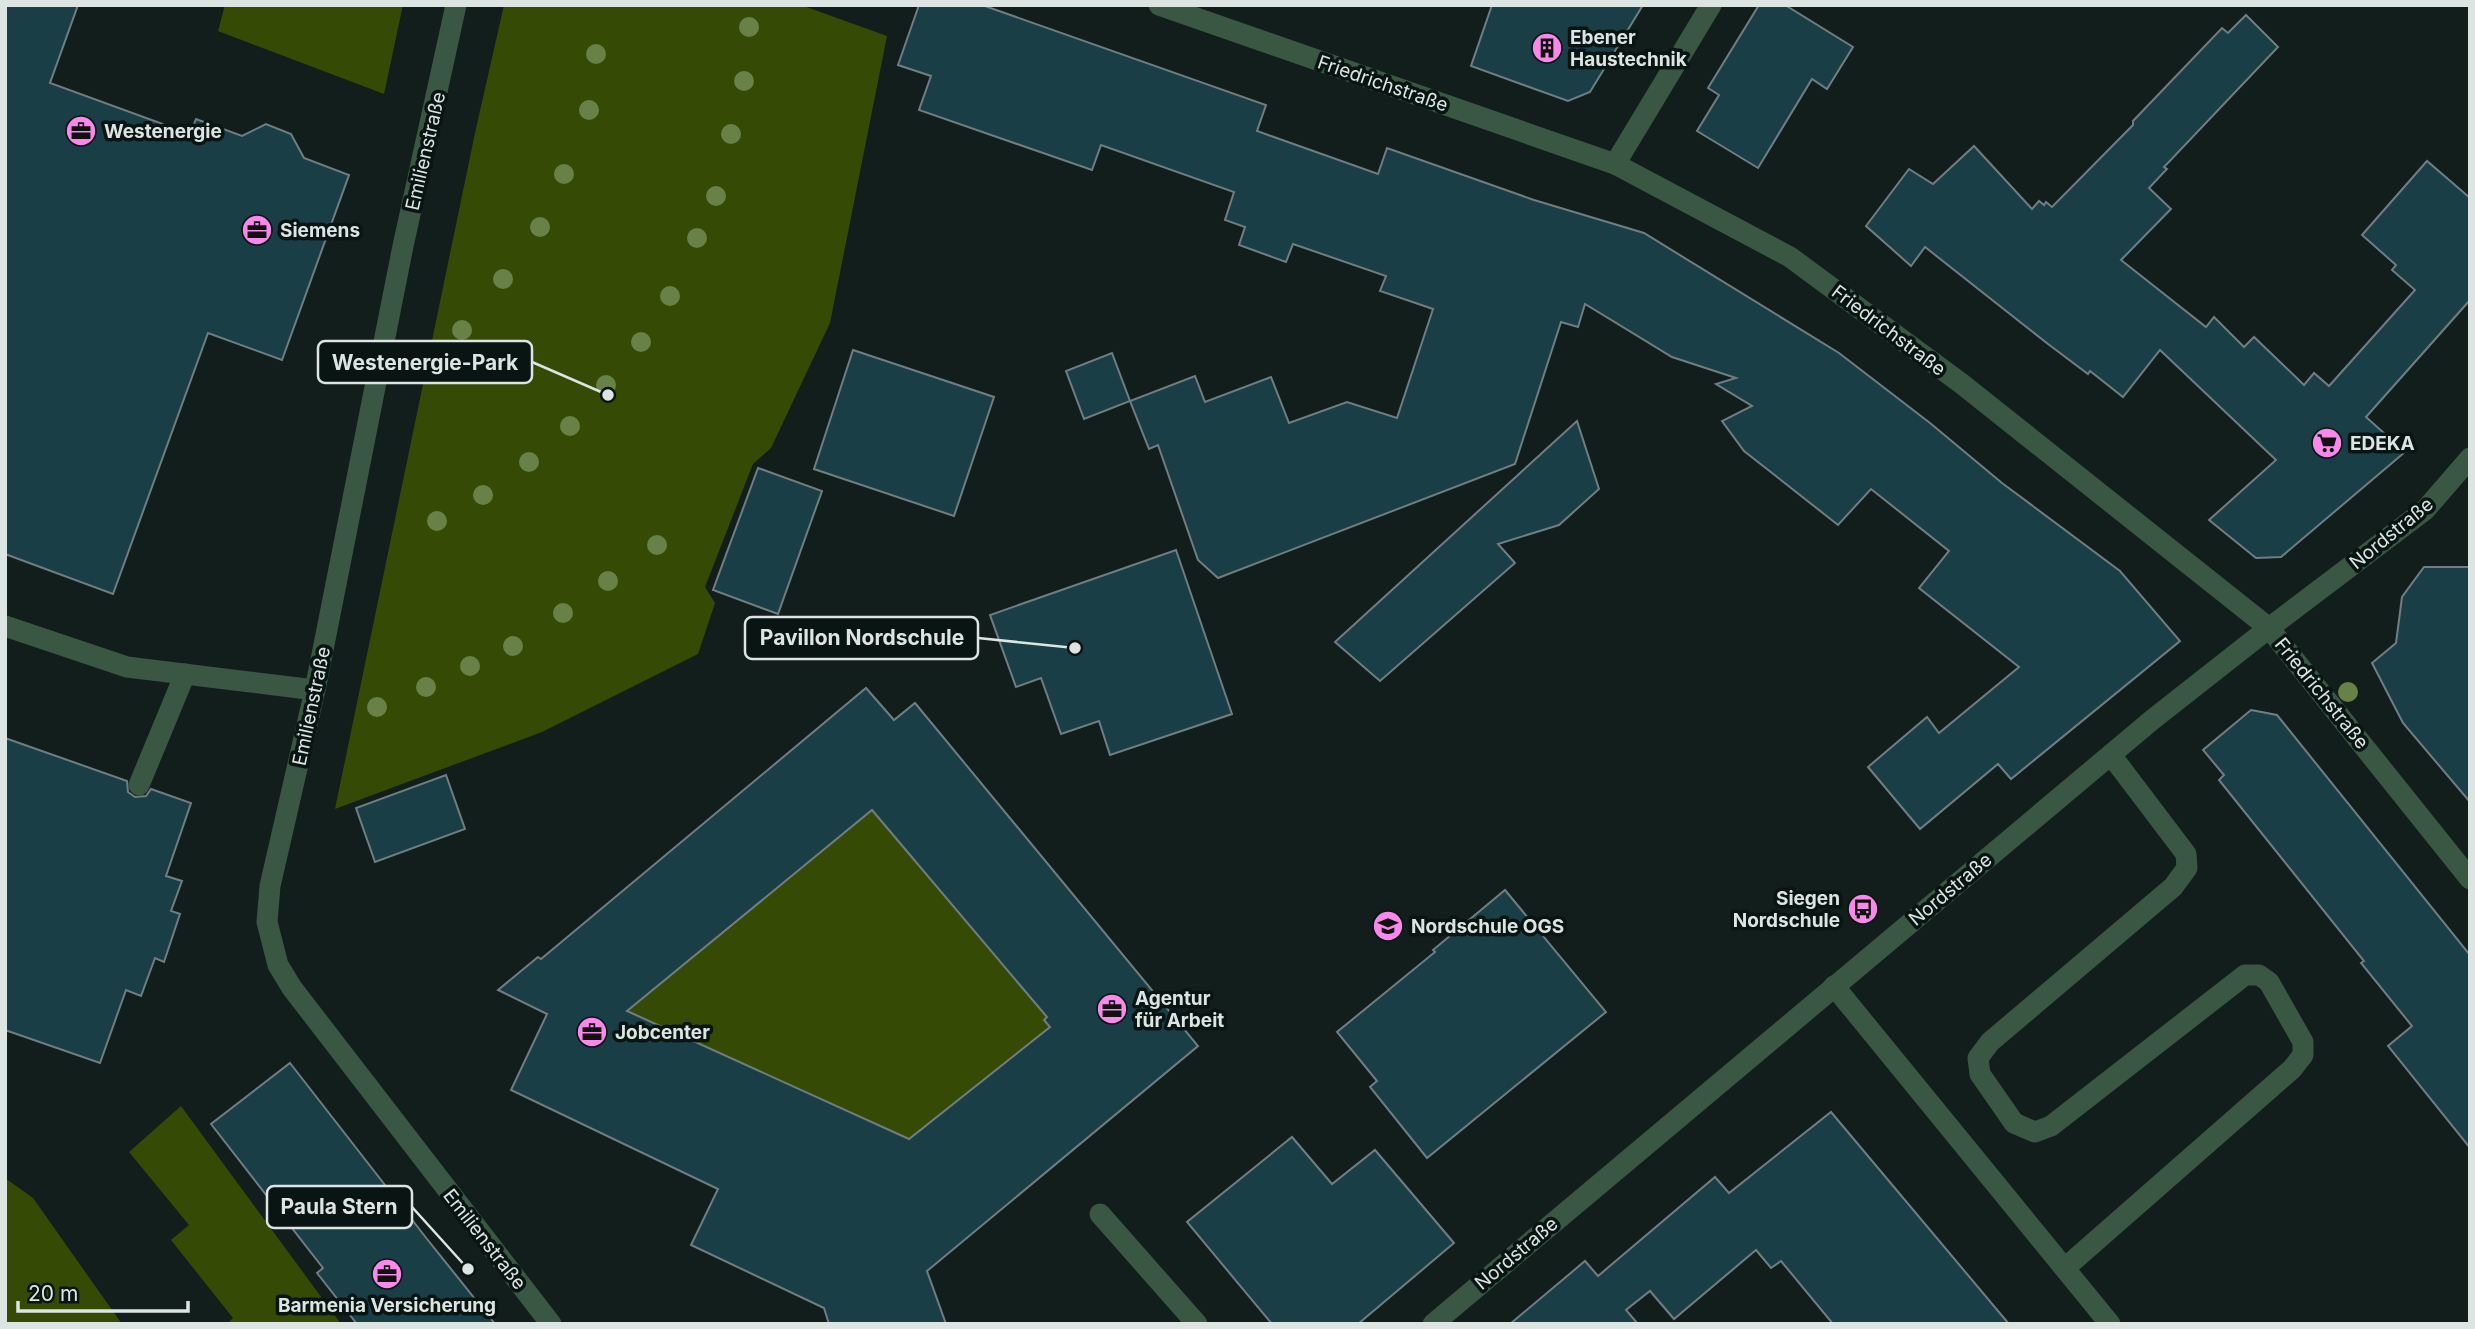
<svg xmlns="http://www.w3.org/2000/svg" width="2475" height="1329" font-family="Inter,sans-serif">
  <style>
    .green { fill: #354a05 }
    .building { fill: #1a3e46; stroke: #707e81; stroke-width: 2; fill-rule: evenodd }
    .lines { fill: none; stroke-linecap: round; stroke-linejoin: round }
    .lane { stroke: #395743; stroke-width: 21 }
    .street { stroke: #395743; stroke-width: 21 }
    .tree { fill: #678147 }
    .labels { text-anchor: middle; stroke-width: 7; stroke-linejoin: round; paint-order: stroke }
    .poi-label { font-size: 19px; font-weight: bold; fill: #dde5e3; stroke: #091513; text-anchor: start }
    .street-label { font-size: 19px; fill: #dde5e3; stroke: #091513 }
    .leader { fill: none; stroke: #dde5e3; stroke-width: 2.5 }
    .callout-dot { fill: #dde5e3; stroke: #091513; stroke-width: 2.5 }
    .callout { fill: #091513; stroke: #dde5e3; stroke-width: 2.5 }
    .callout-label { font-size: 21px; text-anchor: middle; font-weight: bold; fill: #dde5e3 }
  </style>
  <rect width="100%" height="100%" fill="#121e1c"/>
  <g class="green">
    <path d="M225 5H403L384 94 218 31Z"/>
    <path d="M504 5H801L887 36 830 323 771 448 753 464 705 587 715 603 698 654 542 732 335 809 475 133Z"/>
    <path d="M872 810 1032 999 1080 989 1044 1019 1050 1027 909 1139 610 1004 629 959 669 977Z"/>
    <path d="M181 1106 341 1324H227L233 1318 171 1240 189 1225 129 1152Z"/>
    <path d="M5 1178 33 1198 122 1324H5Z"/>
  </g>
  <g class="building">
    <path d="M5 5H78L50 83 190 134 196 119 242 136 266 124 291 134 304 158 349 175 282 360 208 333 113 594 5 554Z"/>
    <path d="M919 5H982L1266 105 1257 131 1378 174 1387 148 1534 200 1644 233 1839 353 1930 423 2002 483 2120 571 2180 641 2011 779 1998 764 1920 829 1868 767 1927 717 1939 733 2019 667 1919 588 1949 551 1871 489 1838 525 1744 451 1722 421 1752 406 1716 384 1736 378 1672 357 1585 304 1578 327 1561 322 1515 464 1218 578 1198 560 1158 445 1149 449 1130 401 1195 376 1205 402 1271 377 1289 423 1347 402 1397 418 1433 309 1380 291 1386 276 1293 244 1286 262 1239 245 1245 227 1225 220 1234 192 1101 145 1092 170 919 110 931 76 898 65Z"/>
    <path d="M1492 5H1643L1590 92 1568 101 1471 66Z"/>
    <path d="M1759 5H1785L1853 47 1827 89 1812 79 1758 168 1697 131 1719 95 1708 88Z"/>
    <path d="M2246 15 2278 47 2164 167 2167 169 2149 188 2171 209 2121 260 2206 327 2214 317 2244 347 2254 337 2304 385 2314 373 2329 386 2415 290 2392 270 2396 265 2362 235 2427 161 2470 198V300L2366 417 2405 452 2281 557 2256 558 2209 520 2276 460 2160 350 2123 397 2090 371 2088 374 2048 344 1925 247 1911 266 1866 226 1909 169 1933 184 1974 146 2032 209 2039 201 2044 205 2046 202 2052 207 2133 125V121L2222 28 2228 33Z"/>
    <path d="M853 350 994 397 954 516 814 469Z"/>
    <path d="M1112 353 1130 401 1084 419 1066 371Z"/>
    <path d="M1577 421 1599 489 1559 525 1498 544 1515 563 1380 681 1335 642Z"/>
    <path d="M758 468 822 491 778 614 713 590Z"/>
    <path d="M1176 550 1232 714 1110 755 1099 721 1061 734 1041 678 1016 687 990 615Z"/>
    <path d="M2424 567H2470V802L2403 723 2372 663 2396 643 2402 597Z"/>
    <path d="M866 688 894 720 915 703 1198 1046 927 1271 946 1324H829L824 1308 691 1245 718 1189 511 1090 547 1014 498 990 538 957 541 959ZM872 810 1047 1017 1044 1020 1050 1027 909 1139 627 1011Z"/>
    <path d="M2251 710 2277 715 2470 955V1148L2388 1046 2412 1026 2361 963 2364 961 2219 780 2224 775 2203 750Z"/>
    <path d="M5 738 127 781 128 792 135 797 146 796 151 789 191 803 166 876 182 881 171 911 180 914 164 962 155 958 141 996 126 990 100 1063 5 1030Z"/>
    <path d="M446 775 465 829 375 862 356 808Z"/>
    <path d="M1505 890 1606 1012 1427 1158 1370 1087 1377 1081 1337 1032 1435 952 1433 950Z"/>
    <path d="M290 1063 427 1239 495 1324H357L317 1273 323 1268 211 1124Z"/>
    <path d="M1831 1112 2009 1324H1833L1781 1261 1771 1268 1756 1250 1674 1319 1650 1291 1626 1310 1638 1324H1510L1585 1261 1598 1276 1715 1177 1729 1193Z"/>
    <path d="M1292 1137 1332 1184 1375 1150 1454 1243 1358 1324H1272L1187 1222Z"/>
  </g>
  <g class="lines">
    <g class="lane">
      <path d="M5 626 127 667 315 690"/>
      <path d="M139 785 185 674"/>
      <path d="M1834 986 2110 1324"/>
      <path d="M2065 1268 2292 1069 2303 1055V1042L2269 982 2259 975H2245L2051 1126 2035 1132 2014 1123 1980 1074 1978 1058 1990 1042 2173 887 2187 868 2186 854 2111 755"/>
    </g>
    <g class="street">
      <path d="M456 5 403 246 315 690 270 886 267 922 278 965 292 988 551 1324"/>
      <path d="M1159 5 1615 164 1790 257 1962 384 2269 628 2470 879"/>
      <path d="M1615 164 1711 5"/>
      <path d="M1100 1214 1197 1324"/>
      <path d="M1433 1324 2152 720 2269 628 2425 510 2470 458"/>
    </g>
  </g>
  <g class="tree">
    <circle cx="749" cy="27" r="10"/>
    <circle cx="596" cy="54" r="10"/>
    <circle cx="744" cy="81" r="10"/>
    <circle cx="589" cy="110" r="10"/>
    <circle cx="731" cy="134" r="10"/>
    <circle cx="564" cy="174" r="10"/>
    <circle cx="716" cy="196" r="10"/>
    <circle cx="540" cy="227" r="10"/>
    <circle cx="697" cy="238" r="10"/>
    <circle cx="503" cy="279" r="10"/>
    <circle cx="670" cy="296" r="10"/>
    <circle cx="462" cy="330" r="10"/>
    <circle cx="641" cy="342" r="10"/>
    <circle cx="606" cy="385" r="10"/>
    <circle cx="570" cy="426" r="10"/>
    <circle cx="529" cy="462" r="10"/>
    <circle cx="483" cy="495" r="10"/>
    <circle cx="437" cy="521" r="10"/>
    <circle cx="657" cy="545" r="10"/>
    <circle cx="608" cy="581" r="10"/>
    <circle cx="563" cy="613" r="10"/>
    <circle cx="513" cy="646" r="10"/>
    <circle cx="470" cy="666" r="10"/>
    <circle cx="426" cy="687" r="10"/>
    <circle cx="2348" cy="692" r="10"/>
    <circle cx="377" cy="707" r="10"/>
  </g>
  <defs>
    <g id="building-disc" transform="scale(1.575)"><circle r="9.5" fill="#f888ea" stroke="#091513"/><path d="M-4-6H4V6H1V3H-1V6H-4ZM-2.5-4.3h1.7v1.8h-1.7ZM.8-4.3h1.7v1.8H.8ZM-2.5-1h1.7V.8h-1.7ZM.8-1h1.7V.8H.8Z" fill="#111"/></g>
    <g id="office-disc" transform="scale(1.575)"><circle r="9.5" fill="#f888ea" stroke="#091513"/><path d="M-6-3h4V-5.5h4V-3h4V5H-6ZM-1-4.5V-3h2v-1.5ZM-6 0V1H6V0Z" fill="#111"/></g>
    <g id="supermarket-disc" transform="scale(1.575)"><circle r="9.5" fill="#f888ea" stroke="#091513"/><path d="M-6-5.5h2.5l.6 2H6L4.5 2H-2.5L-4.4-4H-6ZM-1.5 3.2a1.3 1.3 0 1 0 .1 0ZM3 3.2a1.3 1.3 0 1 0 .1 0Z" fill="#111"/></g>
    <g id="bus-disc" transform="scale(1.575)"><circle r="9.5" fill="#f888ea" stroke="#091513"/><path d="M-5-6H5V4H4V6H2V4H-2V6H-4V4H-5ZM-3.5-4V0h7V-4ZM-3.5 1.2v1.5H-2V1.2ZM2 1.2v1.5H3.5V1.2Z" fill="#111"/></g>
    <g id="school-disc" transform="scale(1.575)"><circle r="9.5" fill="#f888ea" stroke="#091513"/><path d="M0-5L7-2L0 1L-7-2ZM-4 1L0 2.5L4 1V4Q0 6-4 4Z" fill="#111"/></g>
  </defs>
  <g fill-rule="evenodd">
    <use href="#building-disc" x="1547" y="48"/>
    <use href="#office-disc" x="81" y="131"/>
    <use href="#office-disc" x="257" y="230"/>
    <use href="#supermarket-disc" x="2327" y="443"/>
    <use href="#bus-disc" x="1863" y="909"/>
    <use href="#school-disc" x="1388" y="926"/>
    <use href="#office-disc" x="1112" y="1009"/>
    <use href="#office-disc" x="592" y="1032"/>
    <use href="#office-disc" x="387" y="1274"/>
  </g>
  <g class="labels">
    <g class="poi-label">
      <text x="1570" y="44">Ebener<tspan x="1570" dy="22">Haustechnik</tspan></text>
      <text x="104" y="138">Westenergie</text>
      <text x="280" y="237">Siemens</text>
      <text x="2350" y="450">EDEKA</text>
      <text x="1840" y="905" text-anchor="end">Siegen<tspan x="1840" dy="22">Nordschule</tspan></text>
      <text x="1411" y="933">Nordschule OGS</text>
      <text x="1135" y="1005">Agentur<tspan x="1135" dy="22">für Arbeit</tspan></text>
      <text x="615" y="1039">Jobcenter</text>
      <text x="387" y="1312" text-anchor="middle">Barmenia Versicherung</text>
    </g>
    <g class="street-label">
      <text transform="translate(1383 83) rotate(19)" y="7">Friedrichstraße</text>
      <text transform="translate(425 151) rotate(-77)" y="7">Emilienstraße</text>
      <text transform="translate(1889 330) rotate(37)" y="7">Friedrichstraße</text>
      <text transform="translate(2391 533) rotate(-39)" y="7">Nordstraße</text>
      <text transform="translate(2322 693) rotate(51)" y="7">Friedrichstraße</text>
      <text transform="translate(311 706) rotate(-78)" y="7">Emilienstraße</text>
      <text transform="translate(1950 889) rotate(-40)" y="7">Nordstraße</text>
      <text transform="translate(485 1239) rotate(52)" y="7">Emilienstraße</text>
      <text transform="translate(1516 1253) rotate(-40)" y="7">Nordstraße</text>
    </g>
  </g>
  <path class="leader" d="M608 395L532 362M1075 648L978 638M468 1269L412 1207"/>
  <g class="callout-dot">
    <circle cx="608" cy="395" r="7"/>
    <circle cx="1075" cy="648" r="7"/>
    <circle cx="468" cy="1269" r="7"/>
  </g>
  <g class="callout">
    <rect x="318" y="341" width="214" height="42" rx="7"/>
    <rect x="745" y="617" width="233" height="42" rx="7"/>
    <rect x="267" y="1186" width="145" height="42" rx="7"/>
  </g>
  <g class="callout-label">
    <text x="425" y="370">Westenergie-Park</text>
    <text x="862" y="645">Pavillon Nordschule</text>
    <text x="339" y="1214">Paula Stern</text>
  </g>
  <rect width="2475" height="1329" fill="none" stroke="#dde5e3" stroke-width="14"/>
  <path d="M18 1301v10h170v-10" fill="none" stroke="#dde5e3" stroke-width="3.5"/>
  <text x="28" y="1301" font-size="21" fill="#dde5e3" stroke="#091513" stroke-width="5" paint-order="stroke">20 m</text>
</svg>
